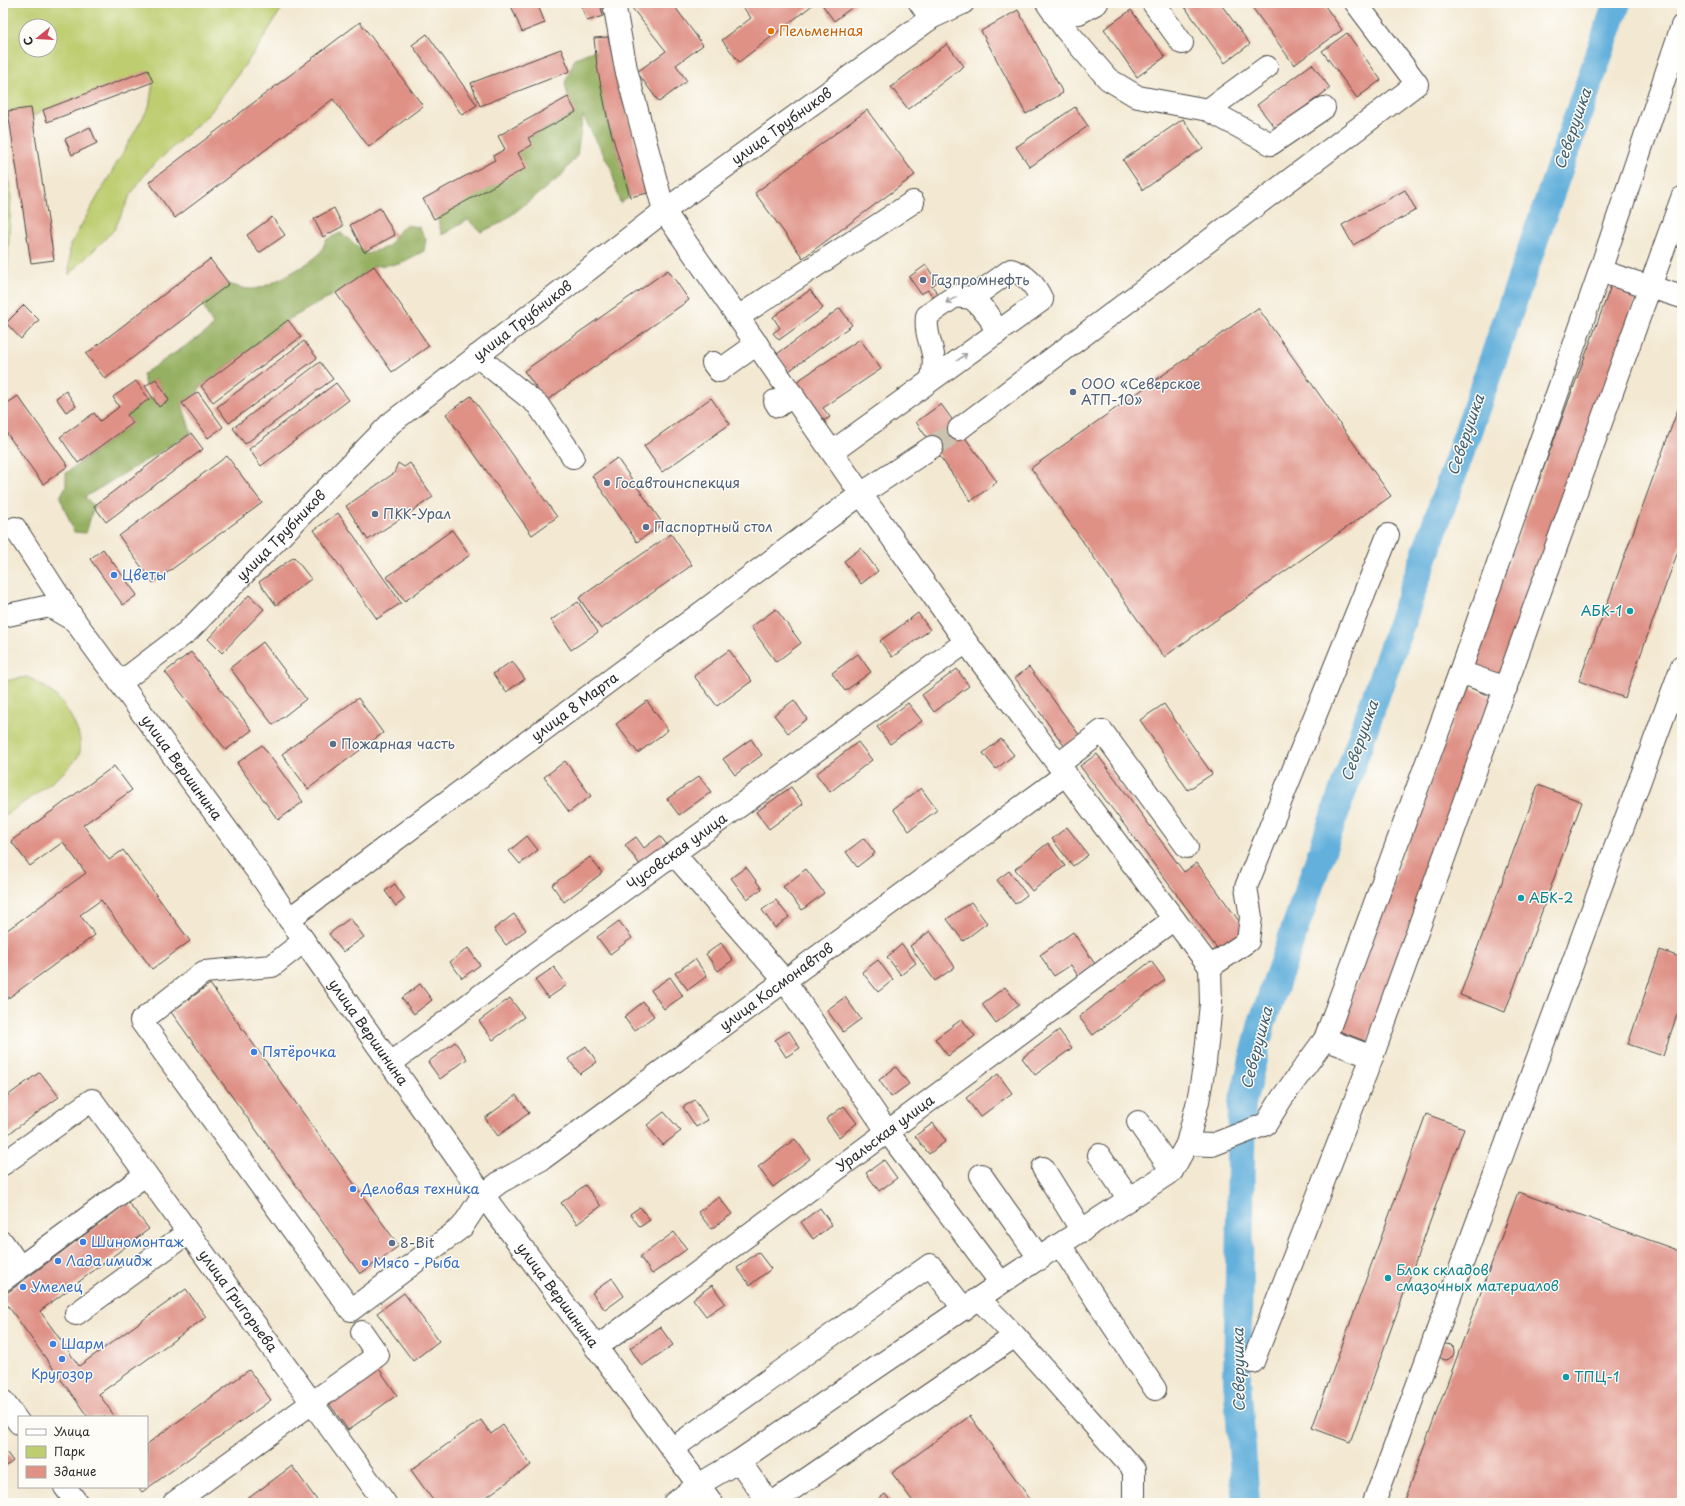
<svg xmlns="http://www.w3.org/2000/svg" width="1685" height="1506" font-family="'Playpen Sans',sans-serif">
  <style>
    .green { fill: #bdcd70; stroke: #747c4e; fill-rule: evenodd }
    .forest { fill: #96b062; stroke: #606e46 }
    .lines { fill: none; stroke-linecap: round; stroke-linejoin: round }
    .river { stroke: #63b0dc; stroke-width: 28 }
    .building { fill: #df9186 }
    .minor-tunnel { stroke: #cbc2b0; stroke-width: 22; stroke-dasharray: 22 11; stroke-linecap: butt }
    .minor-casing { stroke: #494744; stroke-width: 24 }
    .major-casing { stroke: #494744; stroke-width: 24 }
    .minor { stroke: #fff; stroke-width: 22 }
    .major { stroke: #fff; stroke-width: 22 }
    .oneway { stroke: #a0a0a0 }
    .food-dot { fill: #e8710a; stroke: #fdfcf7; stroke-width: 1.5 }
    .service-dot { fill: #5c6f8a; stroke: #fdfcf7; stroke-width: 1.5 }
    .shop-dot { fill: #3f7fe0; stroke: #fdfcf7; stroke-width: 1.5 }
    .culture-dot { fill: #0f9aa8; stroke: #fdfcf7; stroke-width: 1.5 }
    .labels { text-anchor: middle; stroke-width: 3; stroke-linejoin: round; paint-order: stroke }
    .food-label { font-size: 14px; fill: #c56008; stroke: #fdfcf7; text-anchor: start }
    .street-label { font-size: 14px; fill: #2b2b2b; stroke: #fdfcf7 }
    .service-label { font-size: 14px; fill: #4e5e75; stroke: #fdfcf7; text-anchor: start }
    .shop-label { font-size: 14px; fill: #366cbe; stroke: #fdfcf7; text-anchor: start }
    .culture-label { font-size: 14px; fill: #0d838f; stroke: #fdfcf7; text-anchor: start }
    .water-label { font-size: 15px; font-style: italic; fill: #416072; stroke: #fdfcf7 }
  </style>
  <rect width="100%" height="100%" fill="#fdfcf7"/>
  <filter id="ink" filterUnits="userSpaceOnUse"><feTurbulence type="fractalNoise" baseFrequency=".025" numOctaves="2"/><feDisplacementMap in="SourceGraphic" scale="8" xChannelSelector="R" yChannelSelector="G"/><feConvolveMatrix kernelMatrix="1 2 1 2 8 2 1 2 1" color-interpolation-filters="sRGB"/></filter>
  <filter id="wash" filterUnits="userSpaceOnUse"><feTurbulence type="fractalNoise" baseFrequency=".012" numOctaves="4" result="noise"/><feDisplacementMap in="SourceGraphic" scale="16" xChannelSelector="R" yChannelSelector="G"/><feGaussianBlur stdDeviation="0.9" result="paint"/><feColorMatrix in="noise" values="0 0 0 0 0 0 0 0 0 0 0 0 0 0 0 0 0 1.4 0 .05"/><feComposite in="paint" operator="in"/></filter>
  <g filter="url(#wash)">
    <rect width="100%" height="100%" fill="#f3e8d1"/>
    <g class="green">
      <path d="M3 3H285L258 47 210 113 148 170 131 194 114 230 69 275 70 245 149 107 153 82 148 71 43 110 33 117 31 108 8 111 3 110ZM26 26H50V50H26Z"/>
      <path d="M3 127 11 197 7 281 3 293Z"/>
      <path d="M27 677C46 686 62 698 71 717 77 728 82 740 80 752 75 770 19 805 3 817V684L9 680Z"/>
    </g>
    <g class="forest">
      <path d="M595 50 608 121 630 197 620 203 611 168 583 116 577 155 561 176 501 223 481 232 468 220 442 235 437 217 518 153 528 138 576 112 568 97 565 83 575 58Z"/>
      <path d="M405 225 419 227 426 239 424 251 399 264 374 266 336 293 288 320 201 386 198 392 182 403 191 433 85 497 94 506 86 533 74 532 60 497 66 486V473L133 423 127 415 152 397 159 407 169 400 156 379 145 386 143 374 208 331 213 325 202 304 229 284C239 287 248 291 259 288 271 285 313 262 320 253 323 249 324 243 327 239L341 233 367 254 389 246 395 235Z"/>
    </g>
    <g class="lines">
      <path class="river" d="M1246 1503 1237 1381 1242 1104 1262 1023 1617 3"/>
    </g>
    <g id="blocks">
      <g class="building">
        <path d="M510 3H537L545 23 522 32Z"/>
        <path d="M580 3H600L603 16 587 21Z"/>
        <path d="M628 3H672L703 45 676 65 687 81 659 102 637 72 666 51Z"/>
        <path d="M740 3H815L739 62 722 40 751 18Z"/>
        <path d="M821 3H858L834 21Z"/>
        <path d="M1182 3H1220L1250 44 1225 63Z"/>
        <path d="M1249 3H1323L1342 30 1294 65Z"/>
        <path d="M1018 10 1063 93 1026 114 981 31Z"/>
        <path d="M1131 10 1165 57 1137 77 1104 29Z"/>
        <path d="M360 22 423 106 369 147 333 99 175 218 149 182Z"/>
        <path d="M1347 33 1381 80 1357 98 1322 51Z"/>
        <path d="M427 34 477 105 462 115 412 45Z"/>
        <path d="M608 37 648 193 630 197 608 121 597 66 594 38Z"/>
        <path d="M947 44 964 66 908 109 891 87Z"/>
        <path d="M561 49 570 71 480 106 471 83Z"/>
        <path d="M1312 64 1330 88 1276 129 1257 105Z"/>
        <path d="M148 70 153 82 47 122 43 110Z"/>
        <path d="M568 97 576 112 528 138 532 145 518 153 526 168 434 219 423 199 495 160 493 156 505 149 498 136Z"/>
        <path d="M1075 107 1088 126 1030 167 1016 147Z"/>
        <path d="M31 108 54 260 31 263 8 111Z"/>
        <path d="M867 110 915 175 803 258 755 193Z"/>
        <path d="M1183 119 1203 148 1143 190 1123 160Z"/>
        <path d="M90 127 97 143 72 155 65 139Z"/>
        <path d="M1405 190 1416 210 1353 245 1342 225Z"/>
        <path d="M334 208 343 226 323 237 314 219Z"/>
        <path d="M380 208 395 235 364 252 350 225Z"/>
        <path d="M272 217 285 235 259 253 247 235Z"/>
        <path d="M210 259 229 284 105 379 86 354Z"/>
        <path d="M926 265 937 282 932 286 939 295 930 322 920 308 934 298 928 290 921 294 909 277Z"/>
        <path d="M374 266 429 346 392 372 336 293Z"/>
        <path d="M668 270 689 300 546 401 524 371Z"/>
        <path d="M1612 283 1638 293 1502 677 1471 665Z"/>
        <path d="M810 290 823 308 779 340 773 333 780 328 773 317Z"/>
        <path d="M24 305 39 320 21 339 6 323Z"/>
        <path d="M840 308 852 325 789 371 777 354Z"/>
        <path d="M1258 308 1391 496 1164 657 1031 468Z"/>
        <path d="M288 320 301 337 213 402 201 386Z"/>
        <path d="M860 339 881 369 823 408 830 417 820 423 793 384Z"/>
        <path d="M304 341 317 358 229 423 217 407Z"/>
        <path d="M320 362 333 379 245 444 233 428Z"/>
        <path d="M156 379 169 400 159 407 145 386Z"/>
        <path d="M136 381 149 399 127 415 133 423 78 463 60 437 94 413 100 421 119 407 113 397Z"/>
        <path d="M336 383 349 400 261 466 249 449Z"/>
        <path d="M66 391 76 406 66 412 56 398Z"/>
        <path d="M198 392 223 427 208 438 182 403Z"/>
        <path d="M18 396 68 466 43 484 3 428V406Z"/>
        <path d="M471 396 557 517 532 535 446 414Z"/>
        <path d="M711 398 730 424 662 472 644 446Z"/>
        <path d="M1682 398V540L1625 698 1579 681Z"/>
        <path d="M941 404 997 482 971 501 916 422Z"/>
        <path d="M191 433 203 449 106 522 94 506Z"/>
        <path d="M227 456 262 503 153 583 119 536Z"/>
        <path d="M617 458 663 524 637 542 592 476Z"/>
        <path d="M398 463 404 467 410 463 433 497 368 540 346 506 396 472 395 470Z"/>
        <path d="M338 513 401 603 377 619 314 530Z"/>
        <path d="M452 530 470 555 405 601 387 577Z"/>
        <path d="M671 534 692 565 601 629 579 598Z"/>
        <path d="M861 548 878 571 861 584 844 561Z"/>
        <path d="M103 549 137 595 123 605 90 559Z"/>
        <path d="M294 557 311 579 276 605 259 582Z"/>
        <path d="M249 595 264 609 222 653 208 639Z"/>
        <path d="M578 602 598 632 571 650 551 620Z"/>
        <path d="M776 609 801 643 776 662 751 627Z"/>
        <path d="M918 613 930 630 892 657 880 641Z"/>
        <path d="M263 642 306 699 273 725 230 668Z"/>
        <path d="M729 650 752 681 717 706 694 676Z"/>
        <path d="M191 652 252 730 226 750 165 672Z"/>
        <path d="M858 654 871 672 845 691 832 673Z"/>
        <path d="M512 661 525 679 506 692 493 674Z"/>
        <path d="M1029 667 1080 736 1065 747 1015 678Z"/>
        <path d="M957 669 969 686 934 712 922 695Z"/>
        <path d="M1466 686 1494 698 1367 1042 1339 1031Z"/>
        <path d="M358 698 383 733 308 789 282 754Z"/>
        <path d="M794 700 807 719 788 733 774 715Z"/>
        <path d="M647 701 668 730 638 753 616 724Z"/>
        <path d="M908 703 922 721 890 744 877 727Z"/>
        <path d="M1164 704 1212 774 1188 790 1140 720Z"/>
        <path d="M751 739 762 755 735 775 723 759Z"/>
        <path d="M1001 739 1014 755 996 769 983 753Z"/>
        <path d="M858 742 872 760 830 792 816 774Z"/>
        <path d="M262 745 303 802 278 820 237 763Z"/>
        <path d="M1097 754 1184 872 1197 863 1244 928 1243 936 1219 951 1080 766Z"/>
        <path d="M565 761 591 796 569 812 544 777Z"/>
        <path d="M114 766 132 790 83 825 109 860 123 850 190 941 152 969 101 900 80 915 95 935 3 1002V933L86 873 63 842 30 866 11 841Z"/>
        <path d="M699 776 711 792 679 815 667 799Z"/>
        <path d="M1538 785 1582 802 1505 1012 1460 995Z"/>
        <path d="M791 787 803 804 769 829 756 812Z"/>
        <path d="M921 788 937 810 909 831 893 809Z"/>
        <path d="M1067 827 1088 855 1073 866 1052 839Z"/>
        <path d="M527 836 538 850 520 864 509 851Z"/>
        <path d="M660 836 668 846 641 866 625 845 636 837 644 848Z"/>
        <path d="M864 838 875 853 857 867 846 852Z"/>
        <path d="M1048 843 1065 866 1032 891 1015 869Z"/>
        <path d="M590 857 602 873 564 902 552 885Z"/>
        <path d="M746 867 762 889 747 899 731 878Z"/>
        <path d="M806 869 824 893 802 910 783 887Z"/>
        <path d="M1009 871 1027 895 1015 904 997 880Z"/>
        <path d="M395 884 405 899 396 906 385 891Z"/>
        <path d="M776 900 789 917 775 928 762 910Z"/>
        <path d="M971 902 987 923 963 941 947 919Z"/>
        <path d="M514 914 526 930 506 945 494 929Z"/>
        <path d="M350 918 364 937 343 952 329 934Z"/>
        <path d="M619 921 632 938 610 954 597 937Z"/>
        <path d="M930 931 955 967 935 981 910 946Z"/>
        <path d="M1073 932 1095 964 1078 976 1071 965 1054 976 1040 955Z"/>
        <path d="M721 943 733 960 718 971 706 954Z"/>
        <path d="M902 944 916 963 901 975 887 957Z"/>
        <path d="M468 948 480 965 462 978 450 962Z"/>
        <path d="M1660 950 1682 958V1000L1663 1056 1628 1044Z"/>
        <path d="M695 959 707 976 688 990 675 973Z"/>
        <path d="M878 960 893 980 878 992 862 972Z"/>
        <path d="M1151 961 1165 980 1093 1035 1079 1017Z"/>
        <path d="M554 967 567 985 548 998 535 980Z"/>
        <path d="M670 977 683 996 664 1009 651 990Z"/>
        <path d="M210 984 399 1246 360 1274 171 1012Z"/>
        <path d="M420 984 432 1000 414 1014 402 998Z"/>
        <path d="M1005 987 1019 1005 996 1023 982 1004Z"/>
        <path d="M845 997 861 1019 843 1032 827 1010Z"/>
        <path d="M510 998 524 1017 493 1040 479 1021Z"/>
        <path d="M643 1002 654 1016 634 1031 624 1017Z"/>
        <path d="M962 1019 975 1036 948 1056 935 1039Z"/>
        <path d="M1059 1030 1072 1048 1035 1075 1022 1058Z"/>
        <path d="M789 1031 800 1048 786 1057 775 1040Z"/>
        <path d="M455 1042 467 1059 440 1079 428 1062Z"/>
        <path d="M586 1046 597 1062 580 1074 568 1059Z"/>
        <path d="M896 1067 909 1084 891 1097 879 1080Z"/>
        <path d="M40 1072 59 1097 3 1138V1099Z"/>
        <path d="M998 1074 1012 1093 980 1117 966 1098Z"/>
        <path d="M516 1095 529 1113 498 1136 485 1118Z"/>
        <path d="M695 1100 708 1120 696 1127 683 1107Z"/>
        <path d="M844 1106 857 1123 839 1137 826 1119Z"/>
        <path d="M664 1112 681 1131 663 1145 647 1125Z"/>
        <path d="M1426 1114 1464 1128 1350 1442 1312 1428Z"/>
        <path d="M933 1123 946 1141 929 1154 915 1136Z"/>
        <path d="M795 1139 810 1159 773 1187 758 1167Z"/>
        <path d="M884 1160 897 1178 879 1191 866 1173Z"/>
        <path d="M585 1185 601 1206 577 1224 561 1203Z"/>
        <path d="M1518 1192 1682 1252V1503H1403Z"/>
        <path d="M719 1197 732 1214 711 1229 698 1212Z"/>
        <path d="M128 1202 149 1229 40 1311 79 1366 186 1289 206 1317 99 1394 115 1417H88L3 1299V1296Z"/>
        <path d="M640 1207 650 1220 640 1227 630 1214Z"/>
        <path d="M820 1208 832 1225 813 1239 801 1222Z"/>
        <path d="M674 1232 687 1249 652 1274 640 1257Z"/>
        <path d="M758 1252 771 1269 750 1285 737 1268Z"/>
        <path d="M612 1278 624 1296 605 1310 592 1293Z"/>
        <path d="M712 1285 725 1303 706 1316 693 1299Z"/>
        <path d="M404 1293 439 1341 413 1361 377 1313Z"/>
        <path d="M660 1327 673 1345 642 1366 630 1348Z"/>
        <circle cx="1446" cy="1352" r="8"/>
        <path d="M377 1366 397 1395 348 1430 328 1402Z"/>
        <path d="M249 1370 271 1400 142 1492 138 1487H147V1444Z"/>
        <path d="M970 1416 1033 1503H914L892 1473Z"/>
        <path d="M481 1420 491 1434 503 1425 531 1465 478 1503H444L442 1500 435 1503 411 1470Z"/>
        <path d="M3 1448 13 1461 3 1469Z"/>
        <path d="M292 1466 319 1503H289L287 1500 283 1503H242Z"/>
        <path d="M885 1494 892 1503H873Z"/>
      </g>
    </g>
  </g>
  <g filter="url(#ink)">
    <use href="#blocks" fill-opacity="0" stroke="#494744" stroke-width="1"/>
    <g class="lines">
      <path class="minor-tunnel" d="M932 447 959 429"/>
      <g class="minor-casing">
        <g id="minor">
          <path d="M614 3 626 69 664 211 861 494 966 642 1210 967 1248 941 1251 917 1246 887 1388 535"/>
          <path d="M920 3 931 18"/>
          <path d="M1047 3 1065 29 1108 79 1138 97 1208 110 1271 144 1324 108"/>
          <path d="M1153 3 1182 43"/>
          <path d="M1055 15 1079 13 1097 3"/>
          <path d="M1208 110 1267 67"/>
          <path d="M1600 271 1682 297"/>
          <path d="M972 298 988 314 997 333"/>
          <path d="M738 317 913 202"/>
          <path d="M477 356 538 405 573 457"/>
          <path d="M713 363 719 371 757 344"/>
          <path d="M775 401 778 406 793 395"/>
          <path d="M959 429 1417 84 1356 3"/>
          <path d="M832 452 1042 300C1035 285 1027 275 1011 270L972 298 955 296 927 316C924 342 940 351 931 380"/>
          <path d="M15 528 75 621"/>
          <path d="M1460 672 1506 688"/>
          <path d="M1059 764 1102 731 1187 847"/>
          <path d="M674 854 785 981 887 1131 1001 1283"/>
          <path id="s1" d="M289 919 861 494 932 447"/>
          <path id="s2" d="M304 941 272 966 204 972 141 1021 351 1310 462 1227 483 1195 500 1182 542 1159 1066 774"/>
          <path d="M1325 1039 1372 1057"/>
          <path id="s3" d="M390 1064 542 949 966 642"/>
          <path d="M1138 1122 1172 1171"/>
          <path d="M1187 1144 1212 1145 1266 1124 1282 1098 1325 1039 1460 672 1600 271 1682 26"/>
          <path d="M1099 1155 1129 1199"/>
          <path id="s4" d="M3 1164 92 1100 385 1503"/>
          <path d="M1043 1168 1082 1231"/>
          <path d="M981 1175 1040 1259"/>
          <path d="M3 1243 20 1267"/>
          <path d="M1060 1245 1155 1389"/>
          <path d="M3 1280 145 1175"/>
          <path d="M979 1299 1015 1336 1134 1470V1503"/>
          <path d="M76 1314 187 1233"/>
          <path id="s5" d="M596 1348 1174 919"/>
          <path d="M1253 1362 1372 1057 1682 198"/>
          <path d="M3 1401 19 1423"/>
          <path d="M672 1449 930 1265 964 1309"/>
          <path d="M739 1461 769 1503"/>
          <path d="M65 1487 77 1503"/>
          <path d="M174 1503 378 1355 362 1332"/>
          <path d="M674 1503 698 1485 739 1461 1001 1283 1172 1171 1187 1144 1198 1101 1205 1062 1211 1004 1210 967"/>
          <path d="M772 1503 1015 1336"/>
          <path d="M1374 1503 1682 666"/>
        </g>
      </g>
      <g class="major-casing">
        <g id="major">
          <path id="s6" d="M3 616 45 607H51L75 621 265 882 304 941 483 1195 712 1503"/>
          <path id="s7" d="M120 683 188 631 391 423 664 211 931 18 963 3"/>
        </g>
      </g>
      <use href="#minor" class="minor"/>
      <use href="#major" class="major"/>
    </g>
    <defs><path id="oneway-shaft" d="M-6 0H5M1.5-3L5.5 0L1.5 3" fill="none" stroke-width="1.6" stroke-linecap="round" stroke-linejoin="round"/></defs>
    <g class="oneway">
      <use href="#oneway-shaft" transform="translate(951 300) rotate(151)"/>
      <use href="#oneway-shaft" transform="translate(962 357) rotate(-36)"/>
    </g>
  </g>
  <circle class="food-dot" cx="771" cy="31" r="4"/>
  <g class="service-dot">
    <circle cx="923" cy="280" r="4"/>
    <circle cx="1073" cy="392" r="4"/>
    <circle cx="607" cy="483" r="4"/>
    <circle cx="375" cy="514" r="4"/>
    <circle cx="646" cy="527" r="4"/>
    <circle cx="333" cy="744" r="4"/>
    <circle cx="392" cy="1243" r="4"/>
  </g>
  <g class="shop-dot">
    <circle cx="114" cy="575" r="4"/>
    <circle cx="254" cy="1052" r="4"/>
    <circle cx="353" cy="1189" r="4"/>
    <circle cx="83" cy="1242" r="4"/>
    <circle cx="58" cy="1261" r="4"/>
    <circle cx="365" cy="1263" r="4"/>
    <circle cx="23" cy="1287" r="4"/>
    <circle cx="53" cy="1344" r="4"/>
    <circle cx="62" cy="1359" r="4"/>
  </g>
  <g class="culture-dot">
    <circle cx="1630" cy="611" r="4"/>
    <circle cx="1521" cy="898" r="4"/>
    <circle cx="1388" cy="1278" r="4"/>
    <circle cx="1566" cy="1377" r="4"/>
  </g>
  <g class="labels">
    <g class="food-label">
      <text x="779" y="36">Пельменная</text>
    </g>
    <g class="street-label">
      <text dy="5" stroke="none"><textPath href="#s7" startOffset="867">улица Трубников</textPath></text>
      <text dy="5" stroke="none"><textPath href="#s7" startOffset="543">улица Трубников</textPath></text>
      <text dy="5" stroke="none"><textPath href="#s7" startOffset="219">улица Трубников</textPath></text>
      <text dy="5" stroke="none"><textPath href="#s1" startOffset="356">улица 8 Марта</textPath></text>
      <text dy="5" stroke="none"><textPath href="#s6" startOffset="258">улица Вершинина</textPath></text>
      <text dy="5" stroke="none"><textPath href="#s3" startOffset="357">Чусовская улица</textPath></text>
      <text dy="5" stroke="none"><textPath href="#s2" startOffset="1083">улица Космонавтов</textPath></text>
      <text dy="5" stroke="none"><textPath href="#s6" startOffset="582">улица Вершинина</textPath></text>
      <text dy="5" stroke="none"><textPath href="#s5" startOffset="360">Уральская улица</textPath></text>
      <text dy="5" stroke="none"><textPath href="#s6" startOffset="906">улица Вершинина</textPath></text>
      <text dy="5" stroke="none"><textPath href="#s4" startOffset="358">улица Григорьева</textPath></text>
    </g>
    <g class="service-label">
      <text x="931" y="285">Газпромнефть</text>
      <text x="1081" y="389">ООО «Северское<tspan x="1081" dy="16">АТП-10»</tspan></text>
      <text x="615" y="488">Госавтоинспекция</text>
      <text x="383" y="519">ПКК-Урал</text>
      <text x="654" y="532">Паспортный стол</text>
      <text x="341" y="749">Пожарная часть</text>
      <text x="400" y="1248">8-Bit</text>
    </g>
    <g class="shop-label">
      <text x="122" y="580">Цветы</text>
      <text x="262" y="1057">Пятёрочка</text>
      <text x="361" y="1194">Деловая техника</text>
      <text x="91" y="1247">Шиномонтаж</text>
      <text x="66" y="1266">Лада имидж</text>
      <text x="373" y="1268">Мясо - Рыба</text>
      <text x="31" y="1292">Умелец</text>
      <text x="61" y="1349">Шарм</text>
      <text x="62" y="1379" text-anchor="middle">Кругозор</text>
    </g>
    <g class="culture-label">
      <text x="1622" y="616" text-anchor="end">АБК-1</text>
      <text x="1529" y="903">АБК-2</text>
      <text x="1396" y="1275">Блок складов<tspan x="1396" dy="16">смазочных материалов</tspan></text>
      <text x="1574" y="1382">ТПЦ-1</text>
    </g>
    <g class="water-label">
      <text transform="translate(1573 129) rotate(-71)" y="5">Северушка</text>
      <text transform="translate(1466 435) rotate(-71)" y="5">Северушка</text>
      <text transform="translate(1360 741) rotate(-71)" y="5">Северушка</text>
      <text transform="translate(1257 1048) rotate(-75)" y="5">Северушка</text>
      <text transform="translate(1239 1370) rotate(-91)" y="5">Северушка</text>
    </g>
  </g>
  <rect width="1685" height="1506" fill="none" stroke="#fdfcf7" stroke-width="16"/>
  <rect x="18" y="1416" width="130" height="72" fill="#fdfcf7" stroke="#a9a8a5"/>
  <rect x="26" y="1429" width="20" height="6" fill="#ffffff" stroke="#a9a8a5"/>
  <text x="54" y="1436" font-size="12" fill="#2b2b2b">Улица</text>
  <rect x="26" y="1446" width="20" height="12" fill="#bdcd70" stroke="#a9a8a5"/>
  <text x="54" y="1456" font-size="12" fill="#2b2b2b">Парк</text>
  <rect x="26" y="1466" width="20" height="12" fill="#df9186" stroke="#a9a8a5"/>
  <text x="54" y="1476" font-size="12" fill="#2b2b2b">Здание</text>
  <g transform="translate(38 38) rotate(252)"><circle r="19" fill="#fdfcf7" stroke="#a9a8a5"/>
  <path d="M0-3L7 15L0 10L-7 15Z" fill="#d1495b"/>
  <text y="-6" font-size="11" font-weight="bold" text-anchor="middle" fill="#2b2b2b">С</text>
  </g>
</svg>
